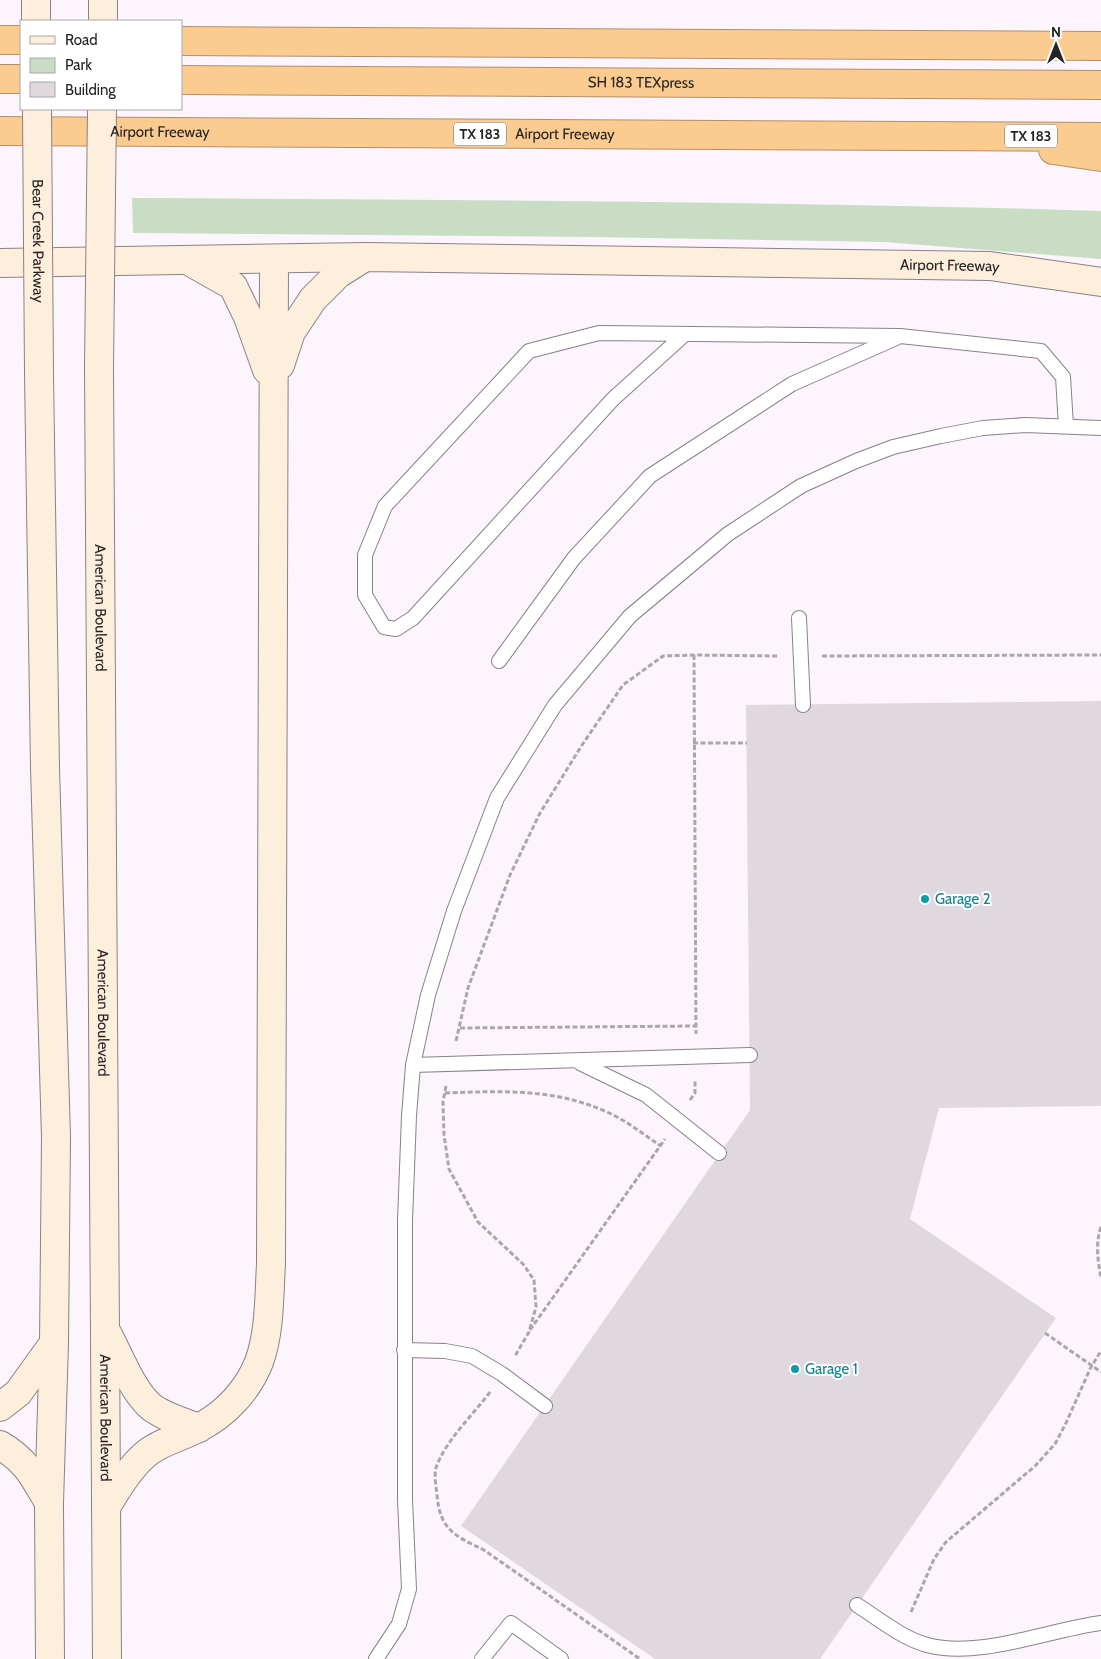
<svg xmlns="http://www.w3.org/2000/svg" width="1101" height="1659" font-family="Cabin,sans-serif">
  <style>
    .green { fill: #c9ddc5 }
    .building { fill: #e0d8df }
    .lines { fill: none; stroke-linecap: round; stroke-linejoin: round }
    .lane-casing { stroke: #888188; stroke-width: 16 }
    .secondary-casing { stroke: #888188; stroke-width: 30 }
    .highway-casing { stroke: #b0906a; stroke-width: 30 }
    .path { stroke: #aca6ac; stroke-width: 3; stroke-dasharray: 5 2.5; stroke-linecap: butt }
    .lane { stroke: #fff; stroke-width: 14 }
    .secondary { stroke: #feefdd; stroke-width: 28 }
    .highway { stroke: #fbcb8f; stroke-width: 28 }
    .secondary-bridge-casing { stroke: #888188; stroke-width: 30; stroke-linecap: butt }
    .secondary-bridge { stroke: #feefdd; stroke-width: 28 }
    .culture-dot { fill: #0f9aa8; stroke: #fff; stroke-width: 2 }
    .labels { text-anchor: middle; stroke-width: 4; stroke-linejoin: round; paint-order: stroke }
    .shield { fill: #fff; stroke: #666466; stroke-width: 1 }
    .shield-label { font-size: 14px; font-weight: bold; fill: #252225 }
    .street-label { font-size: 15px; fill: #252225; stroke: #fff }
    .culture-label { font-size: 15px; fill: #0d838f; stroke: #fff; text-anchor: start }
  </style>
  <rect width="100%" height="100%" fill="#fdf5fd"/>
  <path class="green" d="M132 198C455 200 778 201 1101 211V259L884 242 591 237 133 233Z"/>
  <path class="building" d="M1101 701V1106L939 1108 910 1219 1056 1318 820 1659H655L461 1526 750 1110 746 705Z"/>
  <g class="lines">
    <g class="lane-casing">
      <g id="lane">
        <path d="M685 334 613 399 413 618 396 629 384 627 365 595V555L385 506 529 351 599 333 900 336 1041 351 1063 377 1066 426"/>
        <path d="M799 618 803 705"/>
        <path d="M499 661 574 558 650 476 792 384 896 338"/>
        <path d="M580 1063 646 1095 719 1153"/>
        <path d="M413 1065 750 1055"/>
        <path d="M404 1350 445 1351 472 1356 502 1374 545 1406"/>
        <path d="M857 1605C879 1619 902 1638 927 1645 979 1659 1048 1630 1101 1623"/>
        <path d="M376 1659 399 1624 409 1589 405 1499V1220L409 1116 413 1065 428 995 454 911 497 798 555 705 630 616 728 534 801 486 856 461 893 447 941 436 983 428 1025 425 1101 428"/>
        <path d="M482 1659 511 1623 561 1659"/>
      </g>
    </g>
    <g class="secondary-casing">
      <g id="secondary">
        <path d="M36 0V21"/>
        <path d="M103 21V0"/>
        <path d="M189 261 233 286 248 317 267 370"/>
        <path id="s1" d="M0 263 365 257 990 266 1101 282"/>
        <path d="M280 365 291 332 313 299 338 274 365 257"/>
        <path id="s2" d="M99 368 107 1659"/>
        <path d="M39 374 45 768 56 1137 54 1343 49 1503 50 1659"/>
        <path d="M107 1333C119 1355 131 1388 149 1405 161 1416 183 1422 199 1428"/>
        <path d="M0 1407 18 1393 54 1343"/>
        <path d="M0 1445C27 1461 34 1477 49 1503"/>
        <path d="M106 1507C118 1488 129 1468 147 1453 162 1441 182 1437 198 1428 225 1415 248 1390 259 1362 270 1332 269 1296 271 1264L274 259"/>
      </g>
    </g>
    <g class="highway-casing">
      <g id="highway">
        <path d="M0 40H21"/>
        <path d="M181 41 1101 46"/>
        <path d="M0 79H21"/>
        <path id="s3" d="M181 80 1101 85"/>
        <path id="s4" d="M0 131 1101 137"/>
        <path d="M1053 150 1101 157"/>
      </g>
    </g>
    <g class="path">
      <path d="M694 655 696 1034"/>
      <path d="M822 656 1101 655"/>
      <path d="M693 743H747"/>
      <path d="M460 1028 696 1026"/>
      <path d="M456 1041 468 988 510 875 540 813 582 745 623 685 663 656 694 655 779 656"/>
      <path d="M446 1086 443 1102 444 1135 449 1169 478 1222 523 1264 534 1280 536 1307 529 1332 515 1356"/>
      <path d="M445 1093C503 1091 555 1088 609 1113 627 1121 644 1135 661 1146"/>
      <path d="M690 1100 695 1093V1080"/>
      <path d="M1101 1227C1095 1244 1098 1261 1101 1278"/>
      <path d="M530 1330 665 1139"/>
      <path d="M1045 1333 1101 1372"/>
      <path d="M490 1392C473 1415 445 1441 436 1468 434 1476 436 1487 437 1495 440 1530 455 1536 484 1550L640 1659"/>
      <path d="M911 1612 934 1559 946 1542 1035 1466 1055 1444 1066 1423 1091 1367 1101 1351"/>
    </g>
    <use href="#lane" class="lane"/>
    <use href="#secondary" class="secondary"/>
    <use href="#highway" class="highway"/>
    <g class="secondary-bridge-casing">
      <g id="secondary-bridge">
        <path id="s5" d="M37 109 39 374"/>
        <path d="M99 368 102 109"/>
      </g>
    </g>
    <use href="#secondary-bridge" class="secondary-bridge"/>
  </g>
  <g class="culture-dot">
    <circle cx="925" cy="899" r="5"/>
    <circle cx="795" cy="1369" r="5"/>
  </g>
  <g class="labels">
    <g class="shield">
      <rect x="454" y="122.5" width="52" height="23" rx="4"/>
      <rect x="1005" y="124.5" width="52" height="23" rx="4"/>
    </g>
    <g class="shield-label">
      <text x="480" y="139">TX 183</text>
      <text x="1031" y="141">TX 183</text>
    </g>
    <g class="street-label">
      <text dy="5" stroke="none"><textPath href="#s3" startOffset="460">SH 183 TEXpress</textPath></text>
      <text dy="5" stroke="none"><textPath href="#s4" startOffset="160">Airport Freeway</textPath></text>
      <text dy="5" stroke="none"><textPath href="#s4" startOffset="565">Airport Freeway</textPath></text>
      <text dy="5" stroke="none"><textPath href="#s5" startOffset="132">Bear Creek Parkway</textPath></text>
      <text dy="5" stroke="none"><textPath href="#s1" startOffset="950">Airport Freeway</textPath></text>
      <text dy="5" stroke="none"><textPath href="#s2" startOffset="240">American Boulevard</textPath></text>
      <text dy="5" stroke="none"><textPath href="#s2" startOffset="645">American Boulevard</textPath></text>
      <text dy="5" stroke="none"><textPath href="#s2" startOffset="1050">American Boulevard</textPath></text>
    </g>
    <g class="culture-label">
      <text x="935" y="904">Garage 2</text>
      <text x="805" y="1374">Garage 1</text>
    </g>
  </g>
  <rect x="20" y="20" width="162" height="90" fill="#ffffff" stroke="#a8a7a8"/>
  <rect x="30" y="36" width="25" height="8" fill="#feefdd" stroke="#a8a7a8"/>
  <text x="65" y="45" font-size="15" fill="#252225">Road</text>
  <rect x="30" y="58" width="25" height="15" fill="#c9ddc5" stroke="#a8a7a8"/>
  <text x="65" y="70" font-size="15" fill="#252225">Park</text>
  <rect x="30" y="82" width="25" height="15" fill="#e0d8df" stroke="#a8a7a8"/>
  <text x="65" y="95" font-size="15" fill="#252225">Building</text>
  <g transform="translate(1056 45)" stroke="#ffffff" stroke-width="4" paint-order="stroke">
  <path d="M0-4L9 19L0 12L-9 19Z" fill="#252225"/>
  <text y="-8" font-size="14" font-weight="bold" text-anchor="middle" fill="#252225">N</text>
  </g>
</svg>
